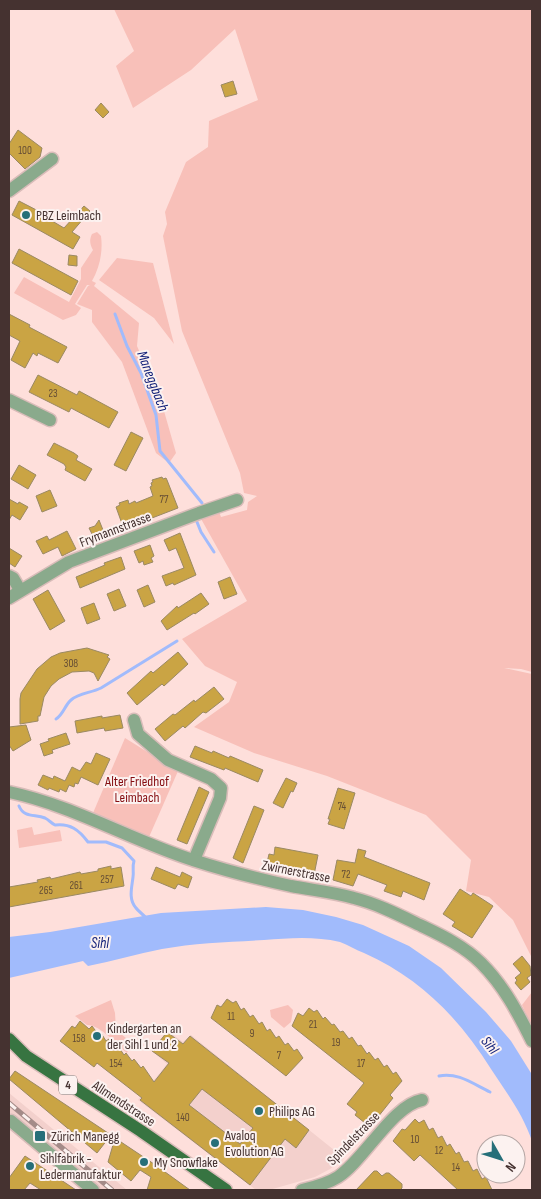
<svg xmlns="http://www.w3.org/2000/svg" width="541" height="1199" font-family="'Sofia Sans Condensed',sans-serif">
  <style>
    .built { fill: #f3d0cc }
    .green { fill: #f8c0b9 }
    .water { fill: #a1bbfc }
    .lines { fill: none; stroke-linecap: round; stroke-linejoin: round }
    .stream { stroke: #a1bbfc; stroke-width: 3 }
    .building { fill: #caa444; stroke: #9a8963; fill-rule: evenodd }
    .minor-casing { stroke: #d9bcb9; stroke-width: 15 }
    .major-casing { stroke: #d9bcb9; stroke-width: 15 }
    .minor { stroke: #8aaa8c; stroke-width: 12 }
    .major { stroke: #377441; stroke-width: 12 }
    .rail-casing { stroke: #a48b88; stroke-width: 5 }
    .rail { stroke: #fcf2f0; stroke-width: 3; stroke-dasharray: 9; stroke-linecap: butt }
    .poi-dot { fill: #266f79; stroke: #fcf2f0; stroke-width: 2 }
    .labels { text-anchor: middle; stroke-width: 4; stroke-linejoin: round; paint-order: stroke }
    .number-label { font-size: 11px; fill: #664e35 }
    .shield { fill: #fcf2f0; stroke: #7c6c6a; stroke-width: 1 }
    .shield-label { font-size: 12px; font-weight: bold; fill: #453230 }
    .poi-label { font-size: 14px; fill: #453230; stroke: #fcf2f0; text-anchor: start }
    .street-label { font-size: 14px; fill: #453230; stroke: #fcf2f0 }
    .park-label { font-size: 14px; fill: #850d11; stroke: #fcf2f0 }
    .water-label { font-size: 15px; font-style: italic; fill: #0e1d77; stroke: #fcf2f0 }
  </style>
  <rect width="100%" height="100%" fill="#fedfdb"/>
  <g class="built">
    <path d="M168 1031 183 1042 191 1035 344 1158 330 1169 315 1177 269 1190H256L138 1100 167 1064 152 1051Z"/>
    <path d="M9 1093 127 1190H102L9 1112Z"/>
  </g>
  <g class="green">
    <path d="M114 9H532V672L521 669 504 668 532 674V958L513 920 489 897 466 891 471 860 426 815 327 776 254 753 194 727 229 702 237 682 205 666 182 639 247 601 200 517 218 509 221 517 247 510 248 502 257 496 244 493 240 473 182 331 163 236 167 224 165 212 186 162 208 147 209 121 258 100 235 29 191 70 133 108 116 66 134 51Z"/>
    <path d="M97 232 101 236C103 251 100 267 92 281L96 283 94 286 139 323 137 346 162 404 176 453 169 463 156 453 122 362 92 322V310L77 304 88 286 90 285H87L75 304 81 308 76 315 63 320 14 293 24 277 69 302 81 279V268L93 250C90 245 89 240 92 234Z"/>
    <path d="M117 258 153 263 174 344 154 318 99 280Z"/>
    <path d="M125 738 178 771 149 837 93 813Z"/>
    <path d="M32 827 34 835 60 830 62 841 19 848 17 830Z"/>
    <path d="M532 992V1027L522 1005Z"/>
    <path d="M111 1000 115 1013 116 1030 131 1042 127 1053C118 1045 99 1024 87 1025L75 1016Z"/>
    <path d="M288 1005 293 1010 291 1022 284 1028 271 1017 270 1010Z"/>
  </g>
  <path class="water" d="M266 907 303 910 336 917 363 925 409 946 441 968 486 1012 511 1041 531 1073 532 1076V1141C523 1114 506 1092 491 1069 459 1018 420 978 364 953 356 950 348 945 340 942 315 936 289 938 264 940 230 942 195 943 162 949 137 954 113 961 88 966L83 961 9 978V937L50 932 161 913Z"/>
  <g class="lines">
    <g class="stream">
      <path d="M115 314 127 346 141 373 156 415 160 451 202 503"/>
      <path d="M197 522 201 532 214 552"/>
      <path d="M56 719C63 715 65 705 71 700 79 693 91 693 101 688L177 641"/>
      <path d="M19 806C24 818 35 814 45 818 49 820 51 823 55 825 70 823 79 830 88 842H106L122 848 134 861C132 867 134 871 133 877 132 887 128 899 136 908 139 912 144 915 147 919"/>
      <path d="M439 1076C458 1072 473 1084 490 1092"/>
    </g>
  </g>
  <g class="building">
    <path d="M233 81 237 94 225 97 221 85Z"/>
    <path d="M101 103 109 112 103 118 95 110Z"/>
    <path d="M18 130 42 148 40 157 25 169 9 153V144Z"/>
    <path d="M19 201 48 216 47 218 64 228 84 206 90 211 72 232 80 237 73 249 12 215Z"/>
    <path d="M19 249 78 281 71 295 12 263Z"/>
    <path d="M69 255 77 256V266L68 265Z"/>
    <path d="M9 314 30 325 29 327 67 347 58 363 38 353 37 356 33 353 25 368 11 360 20 341 9 335Z"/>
    <path d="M38 375 77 395 79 391 118 412 109 428 71 408 69 412 29 392Z"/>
    <path d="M131 432 143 438 126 471 114 465Z"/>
    <path d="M54 443 74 453 78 456 76 460 92 469 85 481 65 470 66 467 64 464 47 455Z"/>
    <path d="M19 465 36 475 28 489 11 479Z"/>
    <path d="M162 477 163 479 166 478 167 480 178 508 126 528 121 521 116 507 120 505 119 503 128 500 129 504 135 501 136 503 153 496 150 487 152 486 151 483 153 482 152 480Z"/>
    <path d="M50 490 57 506 42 512 36 496Z"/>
    <path d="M9 499 18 504 19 502 28 507 20 520 12 515 9 520Z"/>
    <path d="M99 520 105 535 95 540 89 528 95 526Z"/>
    <path d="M67 531 76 549 62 556 58 547 43 554 36 541 47 536 49 540Z"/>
    <path d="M180 533 196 575 174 585 173 583 166 586 162 576 184 568 176 548 169 551 164 540Z"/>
    <path d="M150 545 154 556 151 558 153 562 144 565 143 561 139 563 134 551Z"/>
    <path d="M9 548 22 556 15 567 9 563Z"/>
    <path d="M121 557 125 569 80 588 76 577 105 565 104 563Z"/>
    <path d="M230 577 237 594 224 599 218 582Z"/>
    <path d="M148 585 155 602 144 607 137 590Z"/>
    <path d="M119 589 126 606 114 611 107 594Z"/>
    <path d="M48 590 65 621 50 630 33 599Z"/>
    <path d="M201 593 209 604 195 614 194 613 167 630 161 621 177 606 178 608Z"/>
    <path d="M94 603 100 619 87 624 81 608Z"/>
    <path d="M87 648 109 655 107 657 110 659 98 681 94 673 89 671 72 672 59 679 51 686 44 697 40 716H38V721L20 724V699L21 693 37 669 51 657 60 653Z"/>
    <path d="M178 652 188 664 164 686 162 684 137 705 127 693 151 671 153 673Z"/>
    <path d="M214 687 224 699 206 713 203 712 185 728 183 726 165 741 155 729 173 714 175 715 194 700 195 702Z"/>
    <path d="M120 715 123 728 105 731 104 728 77 733 75 721 102 716V718Z"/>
    <path d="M26 725 31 740 13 751 9 745V727Z"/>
    <path d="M66 733 70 744 52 750 53 753 44 756 40 744 49 741 48 739Z"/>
    <path d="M195 746 212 753 213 751 229 758 230 756 263 770 258 782 225 768 224 770 190 757Z"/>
    <path d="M96 753 110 759 98 785 81 777 78 784 75 783 74 787 69 785 66 792 60 789 59 792 49 788 48 790 38 785 43 775 53 779 54 776 65 781 72 767 80 771 86 762 91 764Z"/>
    <path d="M286 778 297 783 293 792 291 791 283 808 273 803Z"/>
    <path d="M199 787 209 792 187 844 177 840Z"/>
    <path d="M338 788 355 793 344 829 328 824 330 819H328Z"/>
    <path d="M254 806 264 810 243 863 233 858Z"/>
    <path d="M275 847 318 855 314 875 266 867 269 854 274 855Z"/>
    <path d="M358 849 366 851 364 857 430 883 424 900 403 891 401 897 384 891 387 885 358 874 353 886 333 880 337 860 355 863Z"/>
    <path d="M111 866V869L121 867 124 886 9 907V887L38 882 37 880 50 877 51 879 80 872 81 874 98 871V869Z"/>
    <path d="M156 867 180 877 182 872 192 877 188 888 178 884 175 889 151 879Z"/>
    <path d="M460 889 471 896 473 893 493 906 472 938 452 926 455 922 443 914Z"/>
    <path d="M522 956 530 966 531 975 527 978 530 982 521 990 515 983 517 980 515 978 521 973 513 964Z"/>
    <path d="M227 999 233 1003 236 1001 241 1010 244 1008 250 1017 253 1015 259 1024 262 1022 267 1031 270 1029 276 1038 279 1036 285 1045 288 1043 294 1051 297 1049 303 1058 286 1076 211 1018 217 1005 221 1007Z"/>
    <path d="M309 1008 314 1012 317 1010 323 1019 325 1017 332 1025 334 1024 340 1032 343 1031 349 1039 352 1037 358 1046 361 1045 367 1054 369 1052 375 1060 378 1058 384 1067 387 1065 393 1074 396 1072 402 1081 390 1095 393 1098 370 1127 355 1115 357 1112 347 1104 364 1083 292 1026 298 1013 303 1016Z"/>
    <path d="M80 1021 89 1029 92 1026 98 1034 101 1033 106 1041 109 1039 115 1048 118 1046 124 1055 126 1053 132 1061 134 1059 141 1068 143 1066 154 1082 169 1063 152 1051 167 1032 183 1044 190 1036 309 1130 296 1148 285 1139 250 1185 140 1100 142 1098 97 1063 94 1067 60 1041 72 1026 75 1028ZM202 1089 253 1128 240 1144 189 1105Z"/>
    <path d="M15 1071 111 1135 97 1153 9 1079Z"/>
    <path d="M415 1119 419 1123 424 1120 429 1130 433 1128 438 1138 442 1136 447 1146 450 1144 456 1154 459 1152 464 1162 468 1161 473 1171 477 1169 482 1179 486 1177 492 1190H458L420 1155 414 1161 393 1141 402 1129 405 1130Z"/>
    <path d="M115 1138 154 1164 190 1190H147L151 1177 140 1170 131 1181 108 1162Z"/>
    <path d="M25 1156 76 1190H41L30 1183 24 1190H9V1178Z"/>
    <path d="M374 1171H377L382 1176 386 1173H389L402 1184V1188L400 1190H356Z"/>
  </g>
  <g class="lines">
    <g class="minor-casing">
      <g id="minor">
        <path d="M9 191 52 159"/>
        <path d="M9 400 50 420"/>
        <path d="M9 576 13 578 20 590"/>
        <path d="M9 598 69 562 199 513 237 500"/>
        <path d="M134 720 138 734 168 760 211 779 221 788 220 798 194 860"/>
        <path d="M9 792C75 806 132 841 196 861 227 871 259 879 291 886 312 890 334 892 354 898 378 904 401 916 424 927 443 936 465 947 481 963 504 986 518 1013 532 1041"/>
        <path d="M11 1121 93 1190"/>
        <path d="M302 1190C315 1187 327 1184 338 1177 364 1160 393 1105 422 1100"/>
      </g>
    </g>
    <g class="major-casing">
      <path id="major" d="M9 1039 26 1056 141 1131 226 1190"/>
    </g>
    <use href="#minor" class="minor"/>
    <use href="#major" class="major"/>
    <g class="rail-casing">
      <path id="rail" d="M9 1103 112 1190"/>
    </g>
    <use href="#rail" class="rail"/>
  </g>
  <g class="poi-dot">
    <circle cx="26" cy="215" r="5"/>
    <circle cx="97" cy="1036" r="5"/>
    <circle cx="259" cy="1111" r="5"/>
    <rect x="34" y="1130" width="12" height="12" rx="2.5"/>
    <circle cx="215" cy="1143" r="5"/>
    <circle cx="144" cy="1162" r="5"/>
    <circle cx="30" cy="1166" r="5"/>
  </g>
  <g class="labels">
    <g class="number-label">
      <text x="25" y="154">100</text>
      <text x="53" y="397">23</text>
      <text x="164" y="503">77</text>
      <text x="71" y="667">308</text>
      <text x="342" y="810">74</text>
      <text x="346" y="878">72</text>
      <text x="107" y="883">257</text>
      <text x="76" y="889">261</text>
      <text x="46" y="894">265</text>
      <text x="231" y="1020">11</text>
      <text x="313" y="1028">21</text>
      <text x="252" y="1037">9</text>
      <text x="79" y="1042">158</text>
      <text x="336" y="1046">19</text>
      <text x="279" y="1059">7</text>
      <text x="116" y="1067">154</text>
      <text x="361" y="1067">17</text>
      <text x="183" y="1121">140</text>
      <text x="415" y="1143">10</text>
      <text x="439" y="1154">12</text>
      <text x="456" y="1171">14</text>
    </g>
    <rect class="shield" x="59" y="1075.5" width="18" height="19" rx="4"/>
    <g class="shield-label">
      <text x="68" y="1089">4</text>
    </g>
    <g class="poi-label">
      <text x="36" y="220">PBZ Leimbach</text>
      <text x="107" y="1033">Kindergarten an<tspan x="107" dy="16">der Sihl 1 und 2</tspan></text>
      <text x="269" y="1116">Philips AG</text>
      <text x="225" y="1140">Avaloq<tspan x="225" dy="16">Evolution AG</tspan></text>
      <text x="51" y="1141">Zürich Manegg</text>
      <text x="40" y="1163">Sihlfabrik -<tspan x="40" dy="16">Ledermanufaktur</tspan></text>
      <text x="154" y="1167">My Snowflake</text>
    </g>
    <g class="street-label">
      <text transform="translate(115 529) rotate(-21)" y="5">Frymannstrasse</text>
      <text transform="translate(296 871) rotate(11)" y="5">Zwirnerstrasse</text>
      <text transform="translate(124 1103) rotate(33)" y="5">Allmendstrasse</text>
      <text transform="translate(353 1138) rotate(-46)" y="5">Spindelstrasse</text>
    </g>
    <g class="park-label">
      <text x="137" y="786">Alter Friedhof<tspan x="137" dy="16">Leimbach</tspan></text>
    </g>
    <g class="water-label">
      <text transform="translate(153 381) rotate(69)" y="5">Maneggbach</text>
      <text x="100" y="948">Sihl</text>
      <text transform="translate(490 1045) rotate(51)" y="5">Sihl</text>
    </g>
  </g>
  <rect width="541" height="1199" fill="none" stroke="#453230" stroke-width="20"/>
  <g transform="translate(501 1159) rotate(129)"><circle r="24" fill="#fcf2f0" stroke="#b3a5a3"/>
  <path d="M0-4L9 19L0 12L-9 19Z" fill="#266f79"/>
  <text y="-8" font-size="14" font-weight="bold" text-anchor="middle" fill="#453230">N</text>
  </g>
</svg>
